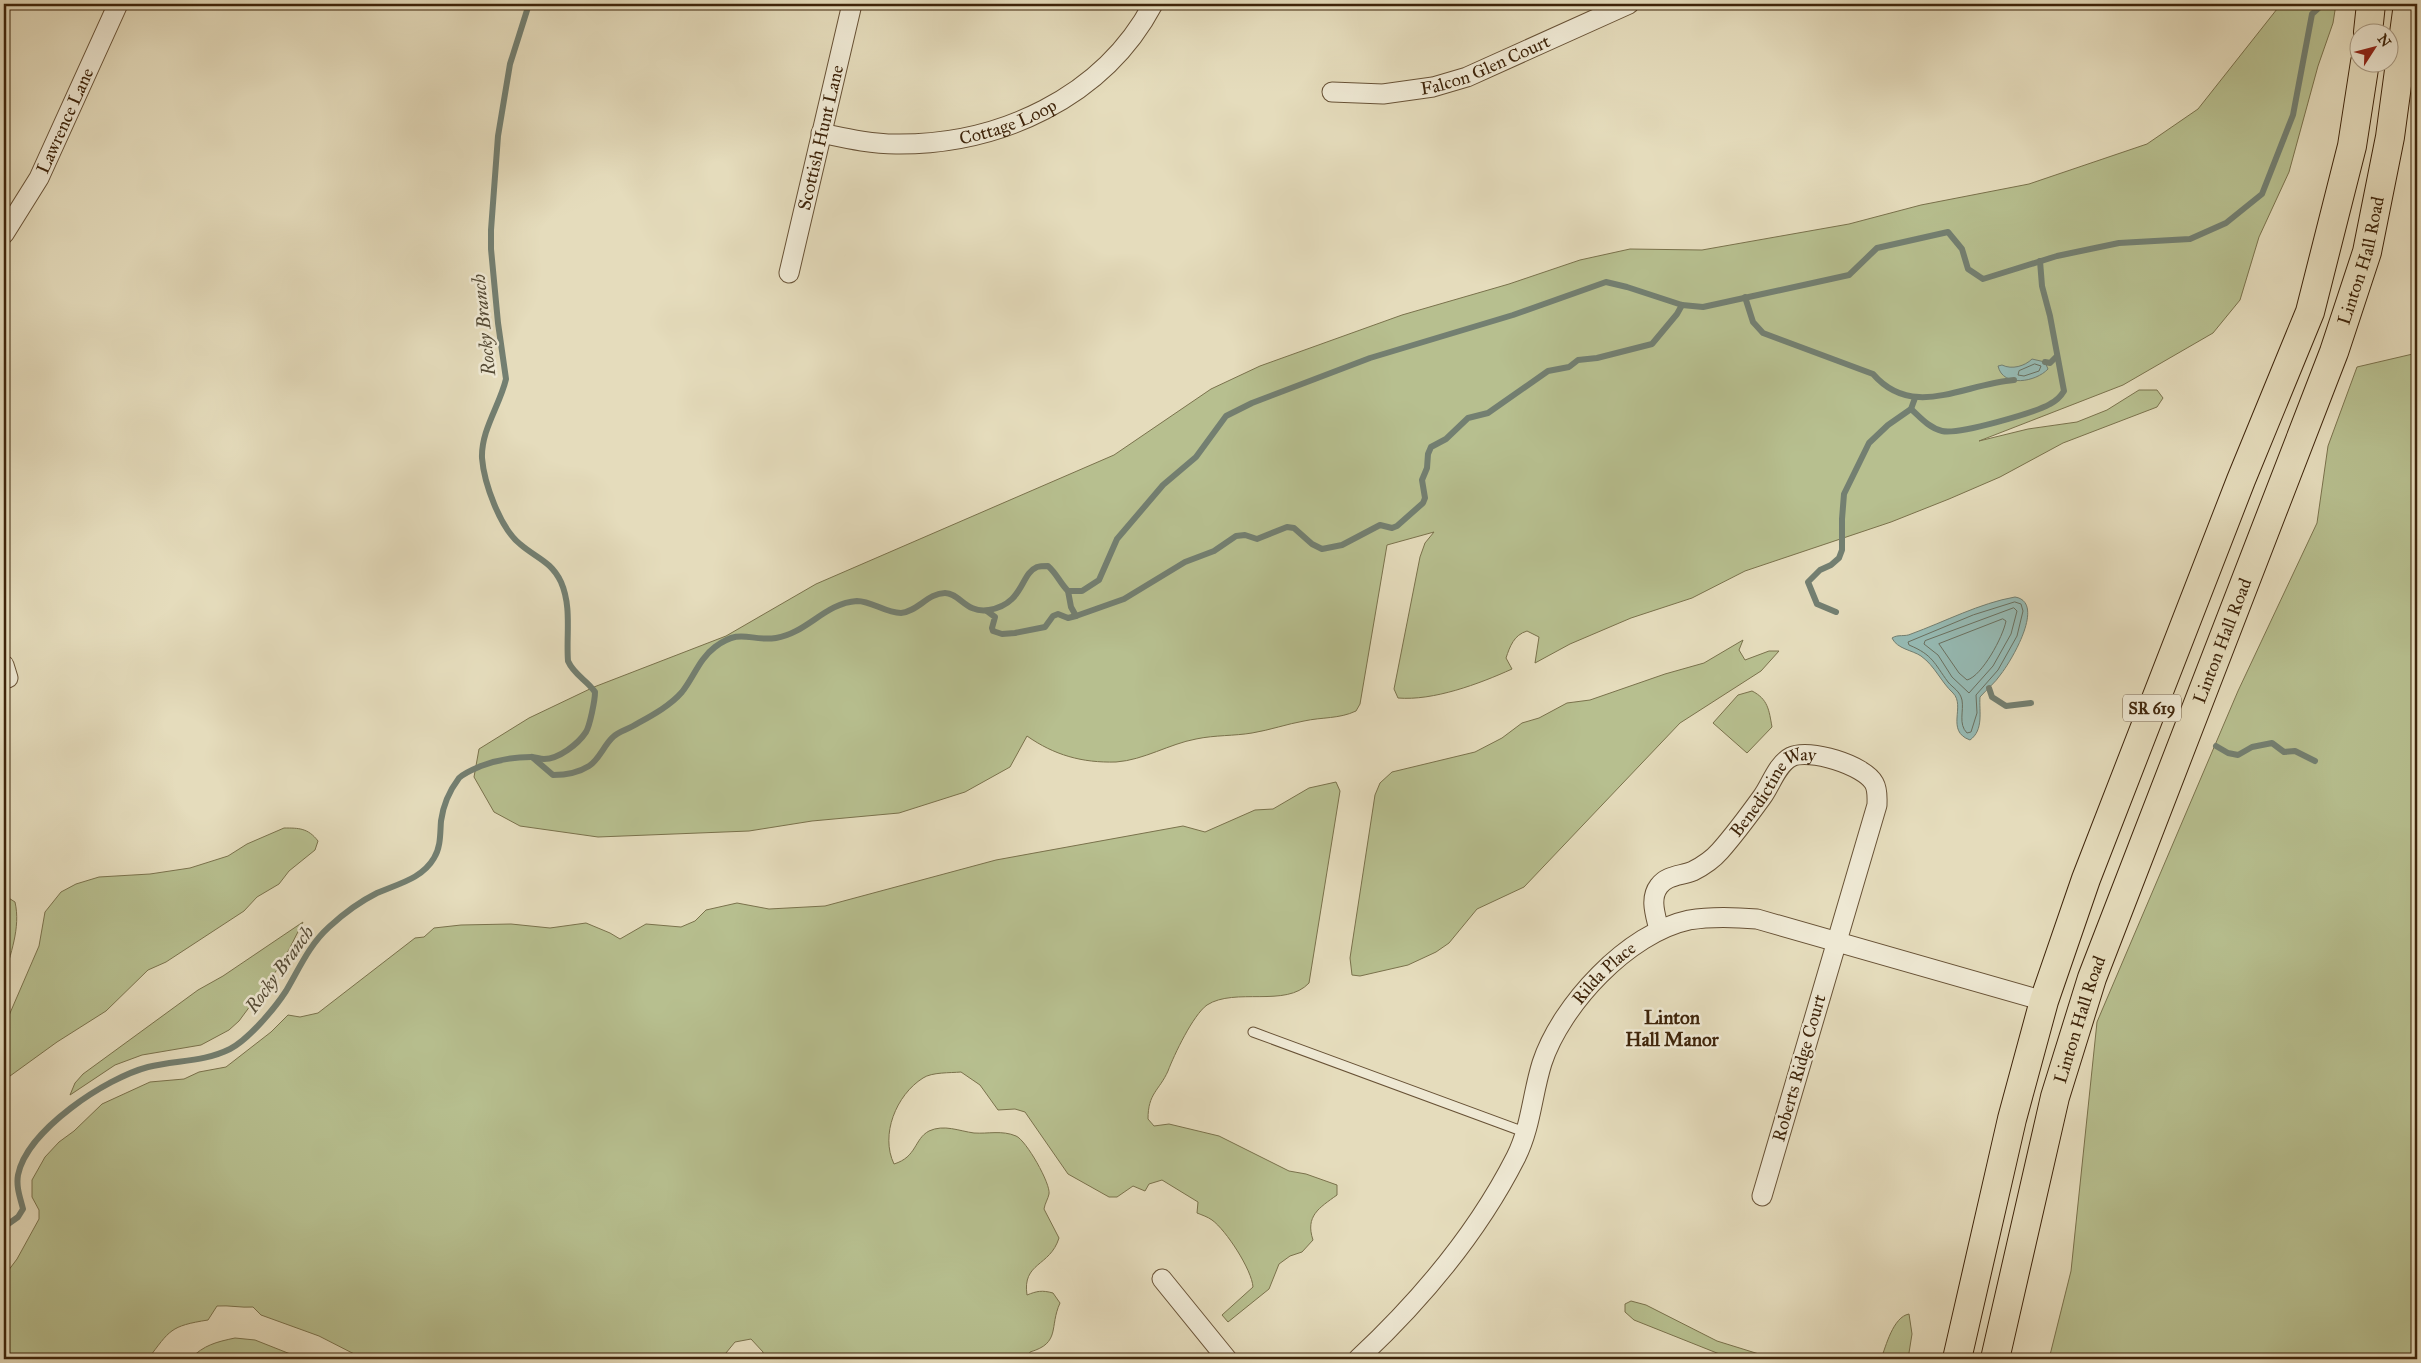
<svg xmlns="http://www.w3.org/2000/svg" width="2421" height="1363" font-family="'IM FELL Great Primer',serif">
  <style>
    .green { fill: #b7bf8f; stroke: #7a724c }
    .water { fill: #96bbb5; stroke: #737f71 }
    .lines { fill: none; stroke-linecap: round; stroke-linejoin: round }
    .shore { stroke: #6a7060; stroke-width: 1 }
    .stream { stroke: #737f71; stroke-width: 6 }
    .service-casing { stroke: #685236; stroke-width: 11 }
    .minor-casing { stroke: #685236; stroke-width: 21 }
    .primary-casing { stroke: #3e240a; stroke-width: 30 }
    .service { stroke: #eee8d3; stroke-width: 9 }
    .minor { stroke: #eee8d3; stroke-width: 19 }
    .primary { stroke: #e5dcbc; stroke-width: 28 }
    .labels { text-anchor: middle; stroke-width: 5; stroke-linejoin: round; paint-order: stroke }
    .shield { fill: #eee8d3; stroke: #735f46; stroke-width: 1 }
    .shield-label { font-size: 16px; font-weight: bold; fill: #3e240a }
    .street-label { font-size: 18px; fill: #3e240a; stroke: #eee8d3 }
    .water-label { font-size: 19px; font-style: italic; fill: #544a35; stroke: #eee8d3 }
    .neighbourhood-label { font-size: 19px; font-weight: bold; fill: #3e240a; stroke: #eee8d3 }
  </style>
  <rect width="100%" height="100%" fill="#e5dcbc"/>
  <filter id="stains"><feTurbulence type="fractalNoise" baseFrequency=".004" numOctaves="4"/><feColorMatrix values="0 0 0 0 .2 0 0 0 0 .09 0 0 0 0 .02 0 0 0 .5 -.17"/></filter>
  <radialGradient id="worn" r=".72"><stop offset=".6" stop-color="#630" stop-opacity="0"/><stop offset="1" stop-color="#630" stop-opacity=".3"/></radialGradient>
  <g class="green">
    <path d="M2281 4H2336L2333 23 2318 66 2289 172 2259 237 2240 300 2213 333 2123 385 1979 441 2028 429 2077 422 2107 410 2139 390H2157L2163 398 2157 407 2063 443 2000 477 1949 499 1891 522 1745 571 1692 598 1631 618 1570 644 1535 663 1539 637 1527 631C1514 635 1510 646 1506 658L1512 669C1479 684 1433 701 1398 698L1394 689 1420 557 1425 543 1434 532 1387 545 1360 704 1356 711C1339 719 1322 717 1304 721 1287 724 1270 730 1252 733 1234 736 1215 735 1196 739 1169 744 1144 760 1116 762 1082 763 1054 755 1027 736L1010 767 965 792 899 813 812 821 749 831 598 837 520 826 494 812 474 777 479 749 529 718 594 687 726 636 816 584 1114 455 1211 389 1260 366 1402 315 1509 284 1580 260 1630 249 1702 250 1849 224 1921 205 2029 184 2147 144 2198 109Z"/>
    <path d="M2417 353V1359H2049L2071 1271 2097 1022 2238 691 2317 523 2328 446 2357 367Z"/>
    <path d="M1743 640 1739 650 1745 660 1769 651H1779L1761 671 1680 723 1524 887 1477 909 1449 943 1436 952 1408 965 1360 976 1352 975 1350 958 1375 795 1380 783 1392 772 1475 752 1502 738 1522 723 1539 718 1567 703 1590 700 1665 674 1704 663Z"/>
    <path d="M1752 691C1768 699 1769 710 1772 727L1747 753 1713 723 1738 695Z"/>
    <path d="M1336 782 1340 791 1309 983C1286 1008 1235 987 1207 1005 1193 1015 1174 1055 1168 1071 1159 1091 1148 1093 1148 1119L1154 1126 1169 1124 1219 1136 1289 1171 1306 1174 1337 1185V1195C1319 1208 1305 1216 1313 1240L1302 1252 1290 1256 1279 1264 1269 1289 1228 1322 1222 1315 1253 1287C1252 1270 1226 1230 1212 1220 1208 1217 1202 1215 1197 1213L1198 1202 1162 1180 1149 1184 1145 1191 1133 1186 1117 1197H1109L1068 1174 1025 1112 1015 1109 998 1110 980 1085 961 1072C950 1073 932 1072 923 1078 896 1095 880 1135 894 1164 917 1157 914 1139 929 1131 944 1124 959 1131 974 1133 988 1134 1002 1130 1016 1136 1026 1140 1051 1184 1049 1194 1048 1199 1045 1203 1044 1209L1059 1238C1050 1267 1022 1262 1027 1295 1037 1291 1042 1290 1053 1293L1060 1303C1049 1327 1061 1343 1030 1352L1028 1359H763V1352L751 1339 735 1342 721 1359H364L319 1336 261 1315 253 1307C241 1308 229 1305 217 1306L208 1320C170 1326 170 1330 148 1359H4V1289L8 1271 17 1259 39 1219V1210L32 1197V1180L45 1157 59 1142 74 1131 102 1104 150 1082 184 1079 199 1072 226 1067 271 1032 288 1015 300 1017 318 1013 415 938 424 937 434 928 461 925 511 924 550 928 586 923 610 933 620 939 646 924 681 927 695 921 706 910 737 903 769 909 825 906 996 860 1183 826 1205 832 1255 810 1273 809 1309 788Z"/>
    <path d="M284 828C299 828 308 828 318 841L315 850 289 871 279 884 257 897 244 911 166 962 148 970 106 1011 57 1042 10 1076 6 1074 4 1063V1027L39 946 45 912 61 892 76 884 99 877 150 874 190 868 228 856 247 844Z"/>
    <path d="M4 895 15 902C21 928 10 954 4 979Z"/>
    <path d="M303 922 282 963 239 1021 229 1030 201 1045 142 1055 115 1065 70 1095 75 1083 83 1074 198 990 223 976Z"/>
    <path d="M1631 1301 1646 1305 1717 1341 1775 1359H1794H1732L1634 1320 1625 1312V1304Z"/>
    <path d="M1909 1314 1912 1334 1908 1359H1881C1886 1346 1893 1317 1909 1314Z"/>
    <path d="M235 1338 255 1340 303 1359H190C204 1345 216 1342 235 1338Z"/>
  </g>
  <g class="water">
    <path d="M2032 359 2045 362 2048 369C2036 382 2003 388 1998 366L2002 365C2012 370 2025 366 2032 359Z"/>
    <path d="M2015 597C2046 602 2012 660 2001 674 1995 683 1987 689 1980 697 1979 711 1984 730 1970 740 1945 731 1966 706 1953 693 1941 682 1935 666 1921 656 1912 650 1897 649 1892 638 1898 634 1905 637 1911 634 1944 622 1980 603 2015 597Z"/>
  </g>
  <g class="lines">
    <g class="shore">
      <path d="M2035 364 2041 366 2039 371 2024 376 2018 375 2019 371Z"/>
      <path d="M2015 602 2021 604 2023 611 2017 636 1998 670 1976 695 1977 713 1971 732 1967 733C1958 724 1964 711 1962 700 1960 691 1953 688 1948 682 1934 663 1933 655 1909 645L1908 642 1973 615Z"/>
      <path d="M2014 608 2017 611 2011 634 1993 666 1969 693 1952 677 1938 655 1924 644 1925 641Z"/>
      <path d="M2003 619 2006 621C2003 637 1982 676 1967 680L1959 673 1939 644Z"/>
    </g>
    <g class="stream">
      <path d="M1745 297 1753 322 1763 333 1873 374C1913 420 1963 384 2014 380"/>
      <path d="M2045 362 2050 363 2056 357"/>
      <path d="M1911 409C1920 417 1929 428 1942 431 1958 435 2034 413 2050 404 2056 401 2061 396 2064 391L2050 316 2042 286 2040 261"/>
      <path d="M1068 591 1071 607 1076 616 1124 599 1185 562 1214 551 1236 536 1245 535 1257 539 1287 527 1294 528 1312 544 1322 549 1342 545 1380 525 1392 528 1397 526 1423 503 1425 498 1422 480 1427 468 1428 454 1431 447 1446 439 1468 418 1488 413 1548 371 1569 367 1578 360 1597 358 1652 344 1677 314 1682 305"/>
      <path d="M987 611 995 617 992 628 993 631 1002 634 1015 633 1045 627 1053 616 1058 614 1068 618 1076 616"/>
      <path d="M1836 612 1817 604 1808 582 1820 570 1831 565 1839 558 1842 550V519L1844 494 1869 443 1888 425 1911 409 1915 398"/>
      <path d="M1989 688 1992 697 2006 706 2031 703"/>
      <path d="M2216 746 2228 753 2238 755 2252 747 2272 743 2284 752 2295 751 2315 761"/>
      <path d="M532 757 553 775C566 775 578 773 589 766 599 760 604 745 613 737 618 732 626 730 633 726 649 717 669 707 682 692 694 677 699 659 715 647 742 627 749 642 776 638 807 633 825 603 857 601 872 601 885 613 901 613 917 612 928 593 945 593 960 593 966 614 989 610 1024 604 1020 574 1037 567 1040 566 1045 566 1048 566 1057 574 1060 583 1068 591H1082L1099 580 1117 539 1163 485 1196 457 1226 416 1252 403 1370 358 1513 315 1606 282 1627 287 1682 305 1703 307 1849 275 1877 248 1948 232 1962 249 1968 269 1983 279 2057 256 2119 243 2190 239 2226 223 2262 194 2293 115 2312 14 2323 4"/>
      <path d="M4 1227 18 1217 23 1209C20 1197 16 1187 18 1175 27 1130 106 1078 148 1067 176 1060 204 1062 230 1049 249 1039 275 1008 286 991 299 969 309 945 329 927 342 915 361 901 377 893 397 884 422 879 434 858 441 847 440 833 441 821 443 806 450 790 459 778 464 773 474 769 481 766 497 760 515 757 531 757 535 757 540 759 544 759 559 759 578 744 586 732 590 725 595 700 595 692 587 680 574 675 568 661 566 635 572 607 561 582 551 561 536 558 520 544 500 528 484 483 482 458 481 430 500 405 506 379L498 323 491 249V230L498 136 510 64 529 4"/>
    </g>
    <g class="service-casing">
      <path id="service" d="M1253 1032 1527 1133"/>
    </g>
    <g class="minor-casing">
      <g id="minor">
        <path id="s1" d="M1332 92 1383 94 1433 87 1467 77 1629 4"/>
        <path id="s2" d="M821 133C845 138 870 144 896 144 999 145 1103 98 1153 4"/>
        <path id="s3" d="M4 234 39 178 118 4"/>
        <path id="s4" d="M789 273 852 4"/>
        <path d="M4 665 8 678"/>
        <path id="s5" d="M1659 930C1656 916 1649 899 1659 886 1667 875 1681 876 1693 871 1703 866 1713 859 1720 851 1735 834 1749 815 1762 797 1771 785 1777 764 1791 757 1809 748 1864 765 1874 783 1878 790 1877 798 1877 805L1762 1196"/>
        <path d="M1162 1279 1227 1359"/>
        <path id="s6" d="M1358 1359C1420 1301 1477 1234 1516 1157 1531 1127 1532 1095 1542 1063 1561 1005 1628 933 1689 920 1712 916 1734 917 1757 919L2044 1001"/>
      </g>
    </g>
    <g class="primary-casing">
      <g id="primary">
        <path d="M2368 32 2371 4"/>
        <path d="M1957 1359 2012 1119 2044 1001 2086 879 2241 480 2310 312 2352 146 2365 62"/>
        <path id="s7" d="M1995 1359 2055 1097 2092 978 2334 352 2367 252 2390 137 2408 4"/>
      </g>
    </g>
    <use href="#service" class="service"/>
    <use href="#minor" class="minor"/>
    <use href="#primary" class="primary"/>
  </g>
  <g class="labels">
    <rect class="shield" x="2123" y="694.5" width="58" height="27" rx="4"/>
    <g class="shield-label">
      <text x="2152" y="714">SR 619</text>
    </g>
    <g class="street-label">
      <text dy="6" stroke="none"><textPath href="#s1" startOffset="158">Falcon Glen Court</textPath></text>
      <text dy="6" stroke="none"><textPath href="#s2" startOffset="191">Cottage Loop</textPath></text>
      <text dy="6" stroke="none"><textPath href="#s3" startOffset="129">Lawrence Lane</textPath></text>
      <text dy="6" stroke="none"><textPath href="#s4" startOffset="139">Scottish Hunt Lane</textPath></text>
      <text dy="6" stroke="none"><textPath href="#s7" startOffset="1160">Linton Hall Road</textPath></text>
      <text dy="6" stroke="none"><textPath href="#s7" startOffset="755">Linton Hall Road</textPath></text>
      <text dy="6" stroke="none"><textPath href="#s5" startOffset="200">Benedictine Way</textPath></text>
      <text dy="6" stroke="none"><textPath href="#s6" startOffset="466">Rilda Place</textPath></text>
      <text dy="6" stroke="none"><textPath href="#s7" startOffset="350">Linton Hall Road</textPath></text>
      <text transform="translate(1799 1068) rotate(-74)" y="6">Roberts Ridge Court</text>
    </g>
    <g class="water-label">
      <text transform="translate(483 325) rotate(-96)" y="7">Rocky Branch</text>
      <text transform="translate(279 969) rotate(-54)" y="7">Rocky Branch</text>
    </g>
    <g class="neighbourhood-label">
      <text x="1672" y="1024">Linton<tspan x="1672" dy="22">Hall Manor</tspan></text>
    </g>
  </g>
  <rect width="2421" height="1363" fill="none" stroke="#e5dcbc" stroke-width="20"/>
  <rect x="5" y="5" width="2411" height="1353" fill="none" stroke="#3e240a" stroke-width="2.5"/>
  <rect x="10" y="10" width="2401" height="1343" fill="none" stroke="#3e240a"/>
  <g transform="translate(2374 48) rotate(54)"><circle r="24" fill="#eee8d3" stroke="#a89a83"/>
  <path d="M0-4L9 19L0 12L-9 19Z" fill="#8f2418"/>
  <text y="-8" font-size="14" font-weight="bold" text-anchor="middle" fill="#3e240a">N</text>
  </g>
  <rect width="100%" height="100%" filter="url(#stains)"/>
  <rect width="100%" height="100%" fill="url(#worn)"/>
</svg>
